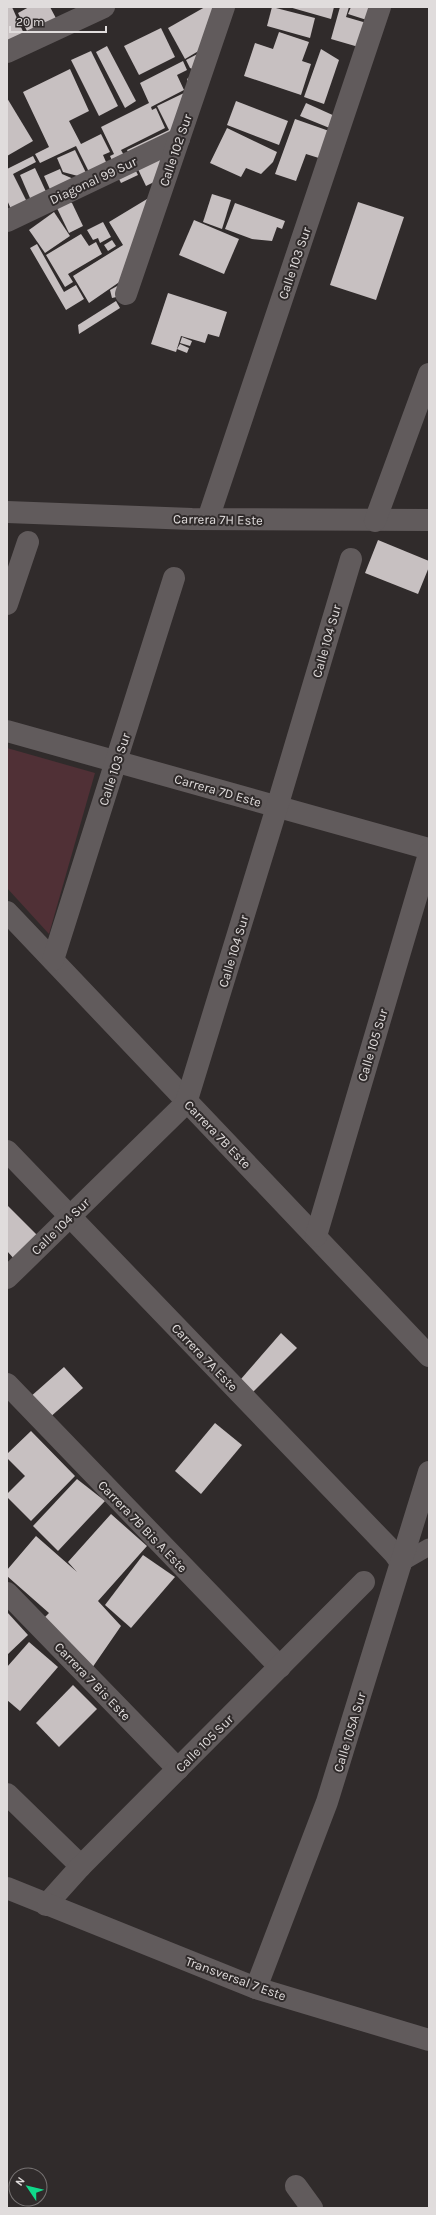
<svg xmlns="http://www.w3.org/2000/svg" width="436" height="2215" font-family="Karla,sans-serif">
  <style>
    .green { fill: #503036 }
    .building { fill: #c7c0c1 }
    .lines { fill: none; stroke-linecap: round; stroke-linejoin: round }
    .service { stroke: #615b5c; stroke-width: 17 }
    .minor { stroke: #615b5c; stroke-width: 22 }
    .tertiary { stroke: #615b5c; stroke-width: 22 }
    .labels { text-anchor: middle; stroke-width: 4; stroke-linejoin: round; paint-order: stroke }
    .street-label { font-size: 13px; fill: #e0dcdc; stroke: #302b2b }
  </style>
  <rect width="100%" height="100%" fill="#302b2b"/>
  <path class="green" d="M7 748 95 773 49 934 7 888Z"/>
  <g class="building">
    <path d="M7 7H12L25 36 7 45Z"/>
    <path d="M29 7H50L58 22 30 37 18 13Z"/>
    <path d="M205 7H220L207 46 185 59 168 28Z"/>
    <path d="M272 7 315 18 310 38 267 26Z"/>
    <path d="M289 7H334L331 19Z"/>
    <path d="M340 7H349L346 17 370 24 362 48 331 39Z"/>
    <path d="M351 7H377L373 22 348 14Z"/>
    <path d="M161 28 175 57 139 75 124 46Z"/>
    <path d="M279 32 309 42 302 61 311 64 301 95 244 76 255 43 273 49Z"/>
    <path d="M107 46 136 101 125 108 96 52Z"/>
    <path d="M321 49 339 60 324 104 304 97Z"/>
    <path d="M205 50 191 92 187 79 197 71 190 68 186 60Z"/>
    <path d="M91 51 118 106 99 116 71 60Z"/>
    <path d="M183 61 187 70 177 75 184 90 151 107 152 110 156 108 165 128 121 150 126 159 114 165 110 156 114 154 101 127 149 103 140 83Z"/>
    <path d="M70 69 89 111 69 121 81 144 101 134 110 152 103 155 109 169 92 178 76 146 40 163 35 154 49 147 23 92Z"/>
    <path d="M184 93 176 137 131 159 127 150 169 130 157 106Z"/>
    <path d="M7 98 33 141 7 156Z"/>
    <path d="M236 101 288 121 279 145 227 125Z"/>
    <path d="M306 103 337 117 332 129 300 116Z"/>
    <path d="M295 119 332 132 322 159 306 154 296 181 275 174Z"/>
    <path d="M227 128 277 152 273 162 261 174 246 168 241 177 210 163Z"/>
    <path d="M176 143 164 177 146 186 135 163Z"/>
    <path d="M75 150 89 179 63 172 57 158Z"/>
    <path d="M33 156 36 162 13 174 30 208 14 216 7 200V169Z"/>
    <path d="M132 163 138 175 121 183 115 171Z"/>
    <path d="M35 168 49 198 33 205 20 175Z"/>
    <path d="M60 169 62 174 76 180 53 196 44 176Z"/>
    <path d="M212 194 231 200 222 229 203 222Z"/>
    <path d="M152 196 131 274 89 303 73 276 123 245 109 222Z"/>
    <path d="M62 198 72 203 83 226 69 233 54 202Z"/>
    <path d="M358 202 404 217 376 300 330 285Z"/>
    <path d="M235 203 285 221 282 229 277 227 272 241 252 239 225 229Z"/>
    <path d="M54 212 70 236 45 253 29 230Z"/>
    <path d="M194 220 239 239 224 274 179 255Z"/>
    <path d="M103 222 111 237 100 243 98 238 93 240 87 230Z"/>
    <path d="M81 234 89 246 96 242 102 254 68 274 73 282 65 287 46 255Z"/>
    <path d="M112 240 116 246 108 251 104 245Z"/>
    <path d="M37 244 64 292 76 285 84 299 66 310 30 248Z"/>
    <path d="M119 285 121 296 112 298 110 290Z"/>
    <path d="M168 293 227 312 219 337 208 334 205 343 181 336 176 352 151 344Z"/>
    <path d="M116 301 120 308 79 334 78 325Z"/>
    <path d="M182 337 192 341 190 346 180 343Z"/>
    <path d="M180 344 189 348 187 353 177 349Z"/>
    <path d="M378 540 429 561V567L418 594 365 573Z"/>
    <path d="M7 1205 40 1238 16 1261 7 1251Z"/>
    <path d="M281 1333 297 1348 253 1392 241 1379Z"/>
    <path d="M64 1367 83 1388 48 1419 29 1398Z"/>
    <path d="M215 1423 242 1445 201 1494 175 1471Z"/>
    <path d="M31 1431 75 1476 31 1521 7 1497V1494L25 1476 7 1458V1454Z"/>
    <path d="M77 1479 105 1501 58 1551 33 1526Z"/>
    <path d="M111 1514 147 1546 98 1601 121 1626 92 1668 43 1619 49 1613 7 1576V1570L36 1536 77 1572 68 1562Z"/>
    <path d="M143 1555 175 1577 131 1628 105 1605Z"/>
    <path d="M7 1612 28 1635 7 1655Z"/>
    <path d="M29 1642 58 1667 20 1711 7 1700V1667Z"/>
    <path d="M73 1685 97 1709 59 1747 36 1723Z"/>
  </g>
  <g class="lines">
    <path class="service" d="M401 1563 429 1547"/>
    <g class="minor">
      <path d="M7 52 104 7"/>
      <path d="M7 221 179 139"/>
      <path d="M126 294 224 7"/>
      <path d="M7 512 192 519 429 520"/>
      <path d="M208 519 380 7"/>
      <path d="M375 521 429 374"/>
      <path d="M7 604 28 542"/>
      <path d="M7 731 429 849"/>
      <path d="M7 912 429 1356"/>
      <path d="M53 960 174 578"/>
      <path d="M7 1151 394 1553 401 1563"/>
      <path d="M316 1236 429 854"/>
      <path d="M7 1278 186 1103 277 807 351 559"/>
      <path d="M7 1384 280 1667"/>
      <path d="M7 1593 178 1769"/>
      <path d="M7 1794 81 1866"/>
      <path d="M46 1905 81 1866 364 1582"/>
      <path d="M296 2186 312 2208"/>
    </g>
    <g class="tertiary">
      <path d="M7 1888 256 1988 429 2040"/>
      <path d="M256 1988 327 1802 429 1472"/>
    </g>
  </g>
  <g class="labels">
    <g class="street-label">
      <text transform="translate(175 150) rotate(-71)" y="5">Calle 102 Sur</text>
      <text transform="translate(93 180) rotate(-25)" y="5">Diagonal 99 Sur</text>
      <text transform="translate(294 263) rotate(-71)" y="5">Calle 103 Sur</text>
      <text transform="translate(218 519) rotate(1)" y="5">Carrera 7H Este</text>
      <text transform="translate(326 641) rotate(-74)" y="5">Calle 104 Sur</text>
      <text transform="translate(114 769) rotate(-72)" y="5">Calle 103 Sur</text>
      <text transform="translate(218 790) rotate(16)" y="5">Carrera 7D Este</text>
      <text transform="translate(233 951) rotate(-73)" y="5">Calle 104 Sur</text>
      <text transform="translate(372 1045) rotate(-73)" y="5">Calle 105 Sur</text>
      <text transform="translate(218 1134) rotate(46)" y="5">Carrera 7B Este</text>
      <text transform="translate(60 1226) rotate(-44)" y="5">Calle 104 Sur</text>
      <text transform="translate(205 1357) rotate(46)" y="5">Carrera 7A Este</text>
      <text transform="translate(143 1526) rotate(46)" y="5">Carrera 7B Bis A Este</text>
      <text transform="translate(93 1681) rotate(46)" y="5">Carrera 7 Bis Este</text>
      <text transform="translate(349 1732) rotate(-73)" y="5">Calle 105A Sur</text>
      <text transform="translate(204 1743) rotate(-45)" y="5">Calle 105 Sur</text>
      <text transform="translate(236 1978) rotate(20)" y="5">Transversal 7 Este</text>
    </g>
  </g>
  <rect width="436" height="2215" fill="none" stroke="#e0dcdc" stroke-width="16"/>
  <g transform="translate(28 2187) rotate(305)"><circle r="19" fill="#302b2b" stroke="#767272"/>
  <path d="M0-3L7 15L0 10L-7 15Z" fill="#10d98a"/>
  <text y="-6" font-size="11" font-weight="bold" text-anchor="middle" fill="#e0dcdc">N</text>
  </g>
  <path d="M10 26v6h96v-6" fill="none" stroke="#e0dcdc" stroke-width="2"/>
  <text x="16" y="26" font-size="12" fill="#e0dcdc" stroke="#302b2b" stroke-width="3" paint-order="stroke">20 m</text>
</svg>
